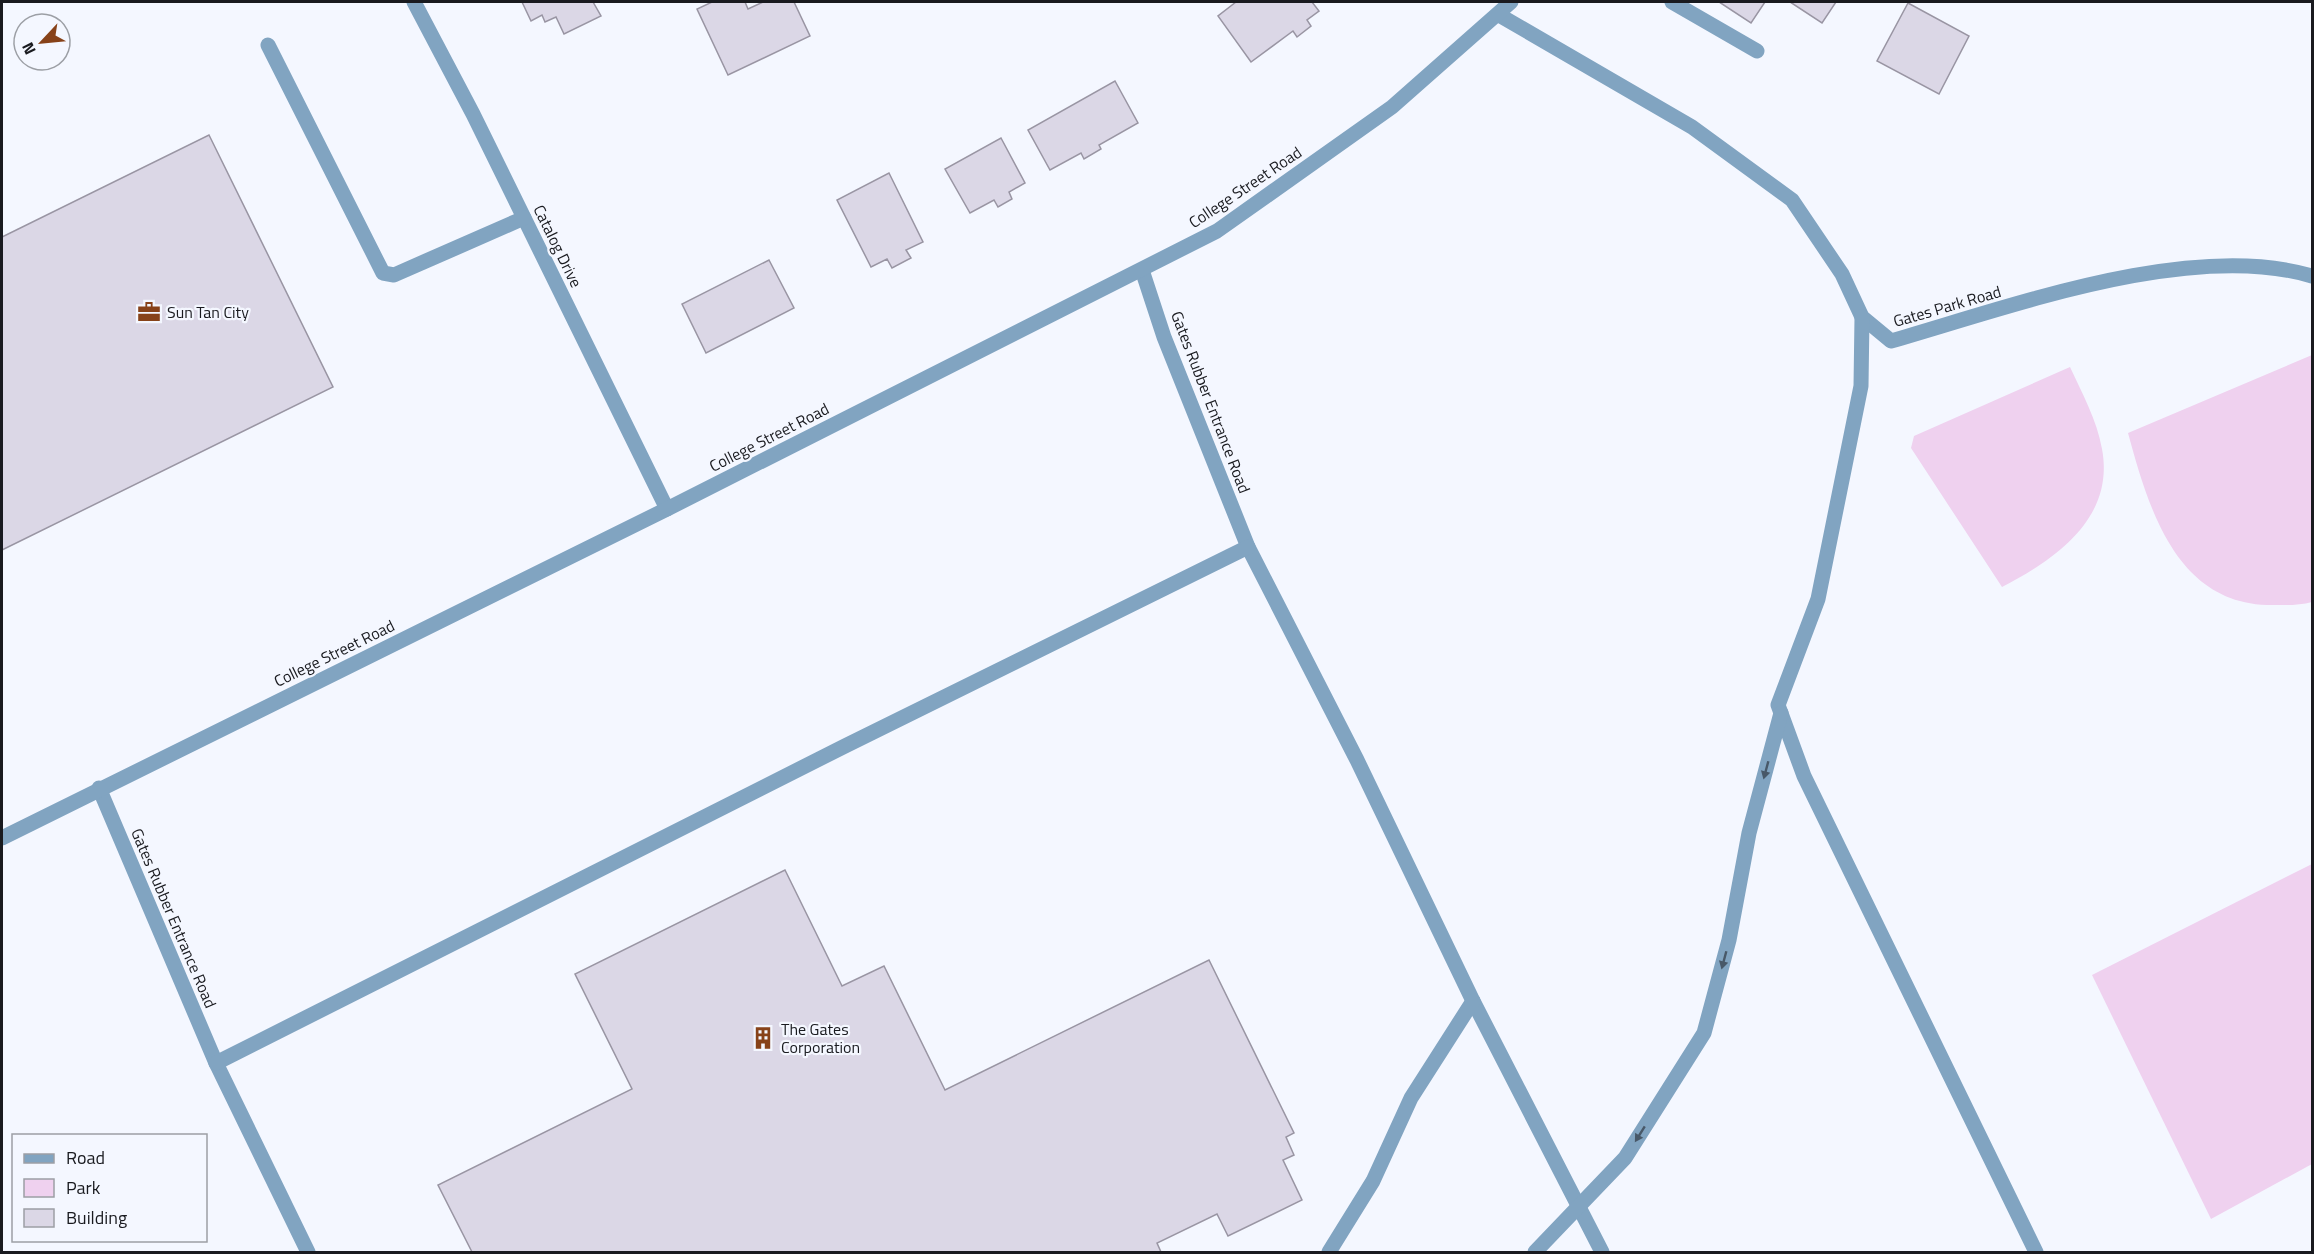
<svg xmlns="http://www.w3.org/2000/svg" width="2314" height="1254" font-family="'Titillium Web',sans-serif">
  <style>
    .green { fill: #efd1ef }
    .building { fill: #dbd7e6; stroke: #9995a3; stroke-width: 1.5 }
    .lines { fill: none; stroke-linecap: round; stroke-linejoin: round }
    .minor { stroke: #81a4c1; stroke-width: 15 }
    .oneway { fill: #485868 }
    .labels { text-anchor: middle; stroke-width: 4.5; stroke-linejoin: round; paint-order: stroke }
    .street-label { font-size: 16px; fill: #191a1f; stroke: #f4f7ff }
    .poi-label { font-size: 16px; fill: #191a1f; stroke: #f4f7ff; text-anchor: start }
  </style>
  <rect width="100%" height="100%" fill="#f4f7ff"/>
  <g class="green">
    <path d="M2312 355V602C2298 606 2282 605 2267 605 2175 602 2148 506 2128 433Z"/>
    <path d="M2070 367C2082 393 2097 420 2102 449 2115 518 2056 559 2002 587L1911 448 1914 436Z"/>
    <path d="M2312 864V1164L2211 1219 2092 975Z"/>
  </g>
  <g class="building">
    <path d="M522 2H593L601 16 564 34 556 17 545 22 542 15 531 21Z"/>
    <path d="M712 2H745L748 9 763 2H794L810 36 728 75 697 9Z"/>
    <path d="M1236 2H1312L1319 11 1307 20 1311 26 1297 37 1293 31 1251 62 1218 16Z"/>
    <path d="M1719 2H1765L1751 23Z"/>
    <path d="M1790 2H1836L1822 23Z"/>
    <path d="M1908 3 1969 36 1939 94 1877 61Z"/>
    <path d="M1115 81 1138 123 1099 145 1101 149 1084 159 1081 153 1050 170 1028 130Z"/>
    <path d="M209 135 333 387 2 550V237Z"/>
    <path d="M1001 138 1025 183 1009 192 1012 199 998 207 994 200 970 213 945 169Z"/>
    <path d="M889 173 923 242 906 250 911 258 892 268 887 259 871 267 837 200Z"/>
    <path d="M769 260 794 308 706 353 682 304Z"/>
    <path d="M785 870 842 986 884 966 945 1090 1209 960 1294 1133 1286 1137 1294 1155 1283 1160 1302 1200 1228 1236 1217 1214 1157 1243 1161 1252H472L438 1185 632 1089 575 974Z"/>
  </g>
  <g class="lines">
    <g class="minor">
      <path d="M414 2 473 114 667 509"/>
      <path d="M1672 2 1757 51"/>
      <path d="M1499 15 1692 127 1792 200 1842 274 1862 317 1891 341C2010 307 2191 240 2312 276"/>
      <path d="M268 45 383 273 394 275 524 218"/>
      <path d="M1142 270 1164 337 1248 547 1357 760 1473 1001 1602 1252"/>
      <path d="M1862 317 1861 386 1818 599 1778 705 1804 776 2036 1252"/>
      <path d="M99 788 216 1063 308 1252"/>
      <path d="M2 838 667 509 1217 231 1392 107 1511 2"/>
      <path d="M216 1063 845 746 1248 547"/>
      <path d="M1329 1252 1373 1181 1411 1098 1473 1001"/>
      <path d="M1535 1252 1625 1158 1704 1033 1729 940 1749 833 1781 713"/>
    </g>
  </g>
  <defs><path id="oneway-solid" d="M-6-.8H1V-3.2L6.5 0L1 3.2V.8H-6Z" transform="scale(1.5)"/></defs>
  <g class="oneway">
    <use href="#oneway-solid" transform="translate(1766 770) rotate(105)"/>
    <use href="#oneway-solid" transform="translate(1724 960) rotate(105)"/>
    <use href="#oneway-solid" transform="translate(1640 1134) rotate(122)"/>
  </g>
  <defs>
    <g id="office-bare" transform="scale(1.8)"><path d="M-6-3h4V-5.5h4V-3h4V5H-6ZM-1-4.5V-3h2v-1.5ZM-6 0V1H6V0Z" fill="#874219" stroke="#f4f7ff" stroke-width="2.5" paint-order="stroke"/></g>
    <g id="building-bare" transform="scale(1.8)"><path d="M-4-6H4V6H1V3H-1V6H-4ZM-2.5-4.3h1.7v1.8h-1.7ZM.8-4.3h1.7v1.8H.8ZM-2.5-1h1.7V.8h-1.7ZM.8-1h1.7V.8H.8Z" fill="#874219" stroke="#f4f7ff" stroke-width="2.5" paint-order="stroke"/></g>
  </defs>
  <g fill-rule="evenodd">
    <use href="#office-bare" x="149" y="312"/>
    <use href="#building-bare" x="763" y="1038"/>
  </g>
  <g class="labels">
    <g class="street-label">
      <text transform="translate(1245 187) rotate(-34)" y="6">College Street Road</text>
      <text transform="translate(558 246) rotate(64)" y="6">Catalog Drive</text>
      <text transform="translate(1947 306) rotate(-16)" y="6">Gates Park Road</text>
      <text transform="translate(1211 402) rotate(69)" y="6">Gates Rubber Entrance Road</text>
      <text transform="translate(769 437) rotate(-27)" y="6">College Street Road</text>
      <text transform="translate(334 653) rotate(-26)" y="6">College Street Road</text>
      <text transform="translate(174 918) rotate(67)" y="6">Gates Rubber Entrance Road</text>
    </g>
    <g class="poi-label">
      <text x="167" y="318">Sun Tan City</text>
      <text x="781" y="1035">The Gates<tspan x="781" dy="18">Corporation</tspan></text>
    </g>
  </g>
  <rect width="2314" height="1254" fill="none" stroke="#191a1f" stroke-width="6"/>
  <rect x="12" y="1134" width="195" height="108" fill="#f4f7ff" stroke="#9c9fa5" stroke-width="1.5"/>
  <rect x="24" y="1154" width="30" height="9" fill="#81a4c1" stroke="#9c9fa5" stroke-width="1.5"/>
  <text x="66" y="1164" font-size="18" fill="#191a1f">Road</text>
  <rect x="24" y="1179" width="30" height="18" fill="#efd1ef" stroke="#9c9fa5" stroke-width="1.5"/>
  <text x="66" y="1194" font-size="18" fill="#191a1f">Park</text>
  <rect x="24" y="1209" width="30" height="18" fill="#dbd7e6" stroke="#9c9fa5" stroke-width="1.5"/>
  <text x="66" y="1224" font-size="18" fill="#191a1f">Building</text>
  <g transform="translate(42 42) rotate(244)"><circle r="28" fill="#f4f7ff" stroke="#9c9fa5" stroke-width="1.5"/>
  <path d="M0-4.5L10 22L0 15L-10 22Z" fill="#874219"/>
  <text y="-9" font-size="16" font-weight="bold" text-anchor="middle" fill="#191a1f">N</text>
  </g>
</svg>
